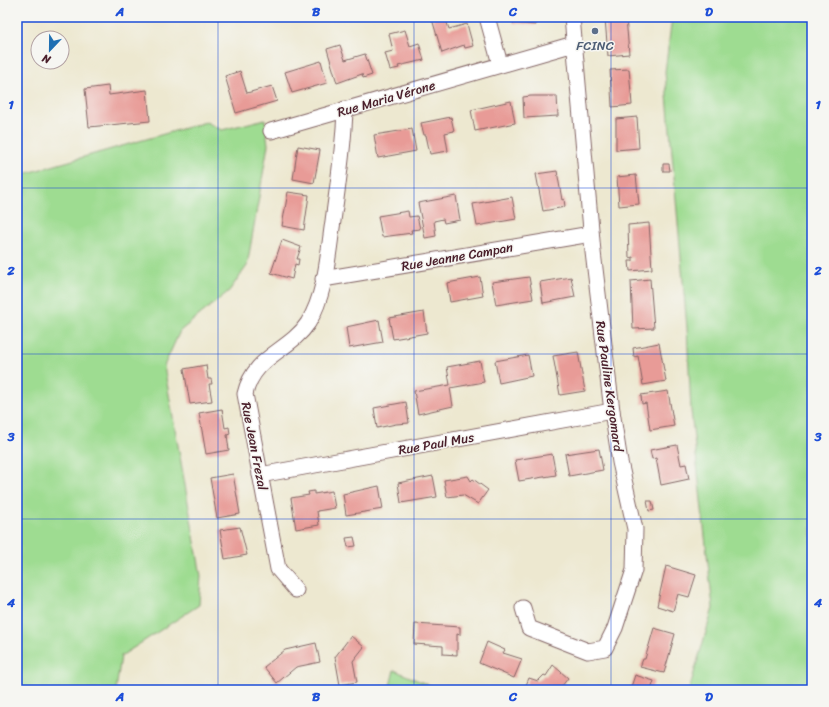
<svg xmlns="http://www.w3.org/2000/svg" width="829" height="707" font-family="Sriracha,sans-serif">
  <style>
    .green { fill: #9edc91; stroke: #747e5e }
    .building { fill: #e89b97 }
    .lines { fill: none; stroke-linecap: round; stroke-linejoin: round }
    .street-casing { stroke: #836565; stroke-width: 17 }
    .street { stroke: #fff; stroke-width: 15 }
    .grid { fill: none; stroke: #1d4ed8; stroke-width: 1; stroke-opacity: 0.55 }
    .service-dot { fill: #5c6f8a; stroke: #f6f6f2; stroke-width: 1.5 }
    .labels { text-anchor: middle; stroke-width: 3; stroke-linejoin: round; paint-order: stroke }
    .service-label { font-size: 13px; fill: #4e5e75; stroke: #f6f6f2 }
    .street-label { font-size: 13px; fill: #4a1f2b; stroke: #f6f6f2 }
    .neatline { fill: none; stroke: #1d4ed8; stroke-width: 1.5 }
    .grid-label { font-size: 13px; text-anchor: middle; font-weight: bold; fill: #1d4ed8 }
  </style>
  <rect width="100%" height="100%" fill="#f6f6f2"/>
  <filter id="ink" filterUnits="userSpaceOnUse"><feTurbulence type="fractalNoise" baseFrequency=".025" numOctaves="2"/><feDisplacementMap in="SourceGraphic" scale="8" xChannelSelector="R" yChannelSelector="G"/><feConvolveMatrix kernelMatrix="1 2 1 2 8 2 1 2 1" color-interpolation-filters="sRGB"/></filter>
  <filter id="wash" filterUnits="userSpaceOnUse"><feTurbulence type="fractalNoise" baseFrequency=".012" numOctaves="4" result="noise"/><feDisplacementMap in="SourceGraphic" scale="16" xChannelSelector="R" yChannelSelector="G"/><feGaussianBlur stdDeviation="0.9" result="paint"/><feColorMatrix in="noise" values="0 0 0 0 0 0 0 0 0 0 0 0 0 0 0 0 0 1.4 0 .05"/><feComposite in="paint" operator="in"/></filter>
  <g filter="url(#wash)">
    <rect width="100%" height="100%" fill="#ede8d0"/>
    <g class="green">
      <path d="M672 17H812V690H689L713 608 691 411 687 328 665 72Z"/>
      <path d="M265 119 268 145 247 266 229 291 180 331 164 366 201 576 199 605 121 656 116 690H17V176L206 122 222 130Z"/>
      <path d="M394 670 440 690H389Z"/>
    </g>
    <g id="blocks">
      <g class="building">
        <path d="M439 17H445L449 29 467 24 473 46 465 48 464 45 442 53 432 19Z"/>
        <path d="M513 17H537L536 25 513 23Z"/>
        <path d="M626 17 629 54 608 56 605 18Z"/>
        <path d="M405 30 410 46 419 43 424 60 398 66 399 68 390 70 385 53 393 51 389 34Z"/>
        <path d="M340 45 345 60 365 54 372 75 363 78 362 74 337 83 327 49Z"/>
        <path d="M321 61 327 83 292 93 285 72Z"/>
        <path d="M629 69 632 105 612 107 610 70Z"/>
        <path d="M240 71 247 93 272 86 277 101 236 113 225 76Z"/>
        <path d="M108 86 109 95 147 90 150 121 89 127 85 89Z"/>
        <path d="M531 96H557L558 116 524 118 523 97Z"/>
        <path d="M511 101 515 123 475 131 471 110Z"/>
        <path d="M451 117 454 131 445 133 448 151 430 154 426 135H424L421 123Z"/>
        <path d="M637 117 639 148 616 150V119Z"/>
        <path d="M412 129 416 151 378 158 374 135Z"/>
        <path d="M298 146 320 150 314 183 293 179Z"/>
        <path d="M663 164H669L670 171H663Z"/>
        <path d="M557 171 562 200 564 199 565 207 543 211 536 174Z"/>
        <path d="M636 175 639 204 619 206 617 177Z"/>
        <path d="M288 192 309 195 304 230 282 226Z"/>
        <path d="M456 196 460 220 444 223 443 219 434 221 436 236 425 238 418 203Z"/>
        <path d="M512 197 516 219 477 226 473 204Z"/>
        <path d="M408 211 409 217 417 216 420 229 411 230 412 233 382 237 378 216Z"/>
        <path d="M649 223 652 269 630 271 629 261H633V257L629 258 628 225Z"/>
        <path d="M282 240 301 247 297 259H299L298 265 295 264 292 279 271 273Z"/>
        <path d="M480 277 483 296 450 302 447 283Z"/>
        <path d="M529 277 533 299 496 305 492 282Z"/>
        <path d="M571 277 575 297 543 303 540 282Z"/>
        <path d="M650 279 654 328 633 329 631 281Z"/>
        <path d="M424 312 427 333 393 339 389 318Z"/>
        <path d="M379 320 383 342 349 348 346 327Z"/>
        <path d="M659 343 666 381 643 385 638 356 634 357 633 348Z"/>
        <path d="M578 352 585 391 560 395 553 356Z"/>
        <path d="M528 355 532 376 499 383 495 361Z"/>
        <path d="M480 361 484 382 450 388 453 406 418 414 414 391 450 385 447 367Z"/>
        <path d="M206 365 208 379H211L212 384H209L212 401 190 404 184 369Z"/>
        <path d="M668 391 674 426 650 430 646 403 642 404 641 395Z"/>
        <path d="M406 402 409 423 396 424 377 428 374 408Z"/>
        <path d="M222 409 225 428 229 427 230 434 227 435 229 450 206 454 199 413Z"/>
        <path d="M677 445 681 465 686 464 689 479 661 485 656 458 652 459 650 450Z"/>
        <path d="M599 449 603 470 569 476 565 454Z"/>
        <path d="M552 454 556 475 519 481 515 460Z"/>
        <path d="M233 474 240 514 217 518 210 478Z"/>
        <path d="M433 476 437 497 401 503 398 483Z"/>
        <path d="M468 476 471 481 473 479 488 490 478 504 463 495 447 497 444 480Z"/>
        <path d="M379 486 383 509 346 515 343 494Z"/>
        <path d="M314 491V494L332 491 335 508 317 511 319 525 296 529 291 498 309 495 308 492Z"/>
        <path d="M647 501H652L654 510 649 511Z"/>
        <path d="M240 527 247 555 225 559 220 530Z"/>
        <path d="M354 537 356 546 348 547 346 538Z"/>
        <path d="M666 566 696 575 689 597 678 594 673 611 657 606Z"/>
        <path d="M415 624 460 627V635L457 634V655L443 654V646L414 644Z"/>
        <path d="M654 628 675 634 664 673 640 667 643 659H645Z"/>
        <path d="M351 636 364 647 353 661 357 682 340 685 335 657Z"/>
        <path d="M487 642 505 650 503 653 522 659 514 678 479 663Z"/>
        <path d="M316 643 320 662 296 667 277 683 264 667 285 650Z"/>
        <path d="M553 665 568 678 559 690H524L529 678 538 681 544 675 546 676Z"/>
        <path d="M635 675 654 681 651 690H630Z"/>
      </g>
    </g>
  </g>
  <g filter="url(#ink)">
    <use href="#blocks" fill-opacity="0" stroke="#836565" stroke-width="1"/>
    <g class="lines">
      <g class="street-casing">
        <g id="street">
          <path d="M487 17 500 64"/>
          <path d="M271 131 574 44"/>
          <path d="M323 279 591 234"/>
          <path d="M260 475 612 411"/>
          <path d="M296 590 278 569 245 394C254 355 289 352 308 323 326 294 328 254 333 221 338 183 344 147 345 109"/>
          <path d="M523 608 529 628 588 651 605 648 615 628 634 570 635 529 620 462 612 411 593 252 572 17"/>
        </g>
      </g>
      <use href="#street" class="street"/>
    </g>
  </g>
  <path class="grid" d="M218 17V690M414 17V690M611 17V690M17 188H812M17 354H812M17 519H812"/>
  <circle class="service-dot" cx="595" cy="31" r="4"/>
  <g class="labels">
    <g class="service-label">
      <text x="595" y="50">FCINC</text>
    </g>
    <g class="street-label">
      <text transform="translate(386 98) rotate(-16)" y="5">Rue Maria Vérone</text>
      <text transform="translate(457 256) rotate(-10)" y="5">Rue Jeanne Campan</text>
      <text transform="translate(610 386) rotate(82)" y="5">Rue Pauline Kergomard</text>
      <text transform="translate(436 443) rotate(-10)" y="5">Rue Paul Mus</text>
      <text transform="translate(255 446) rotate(79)" y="5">Rue Jean Frezal</text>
    </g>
  </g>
  <rect width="829" height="707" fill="none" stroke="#f6f6f2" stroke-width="44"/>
  <g transform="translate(50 50) rotate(202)"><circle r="19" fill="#f6f6f2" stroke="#b1a0a2"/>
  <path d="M0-3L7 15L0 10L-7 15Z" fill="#1f6fb2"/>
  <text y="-6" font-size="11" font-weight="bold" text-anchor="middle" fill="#4a1f2b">N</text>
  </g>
  <rect x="22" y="22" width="785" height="663" class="neatline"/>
  <g class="grid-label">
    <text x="120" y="16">A</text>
    <text x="316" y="16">B</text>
    <text x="513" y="16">C</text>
    <text x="709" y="16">D</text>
    <text x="11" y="109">1</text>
    <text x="818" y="109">1</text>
    <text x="11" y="275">2</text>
    <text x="818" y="275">2</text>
    <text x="11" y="441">3</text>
    <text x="818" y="441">3</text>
    <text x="11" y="607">4</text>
    <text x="818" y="607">4</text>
    <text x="120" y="701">A</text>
    <text x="316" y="701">B</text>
    <text x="513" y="701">C</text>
    <text x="709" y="701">D</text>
  </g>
</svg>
